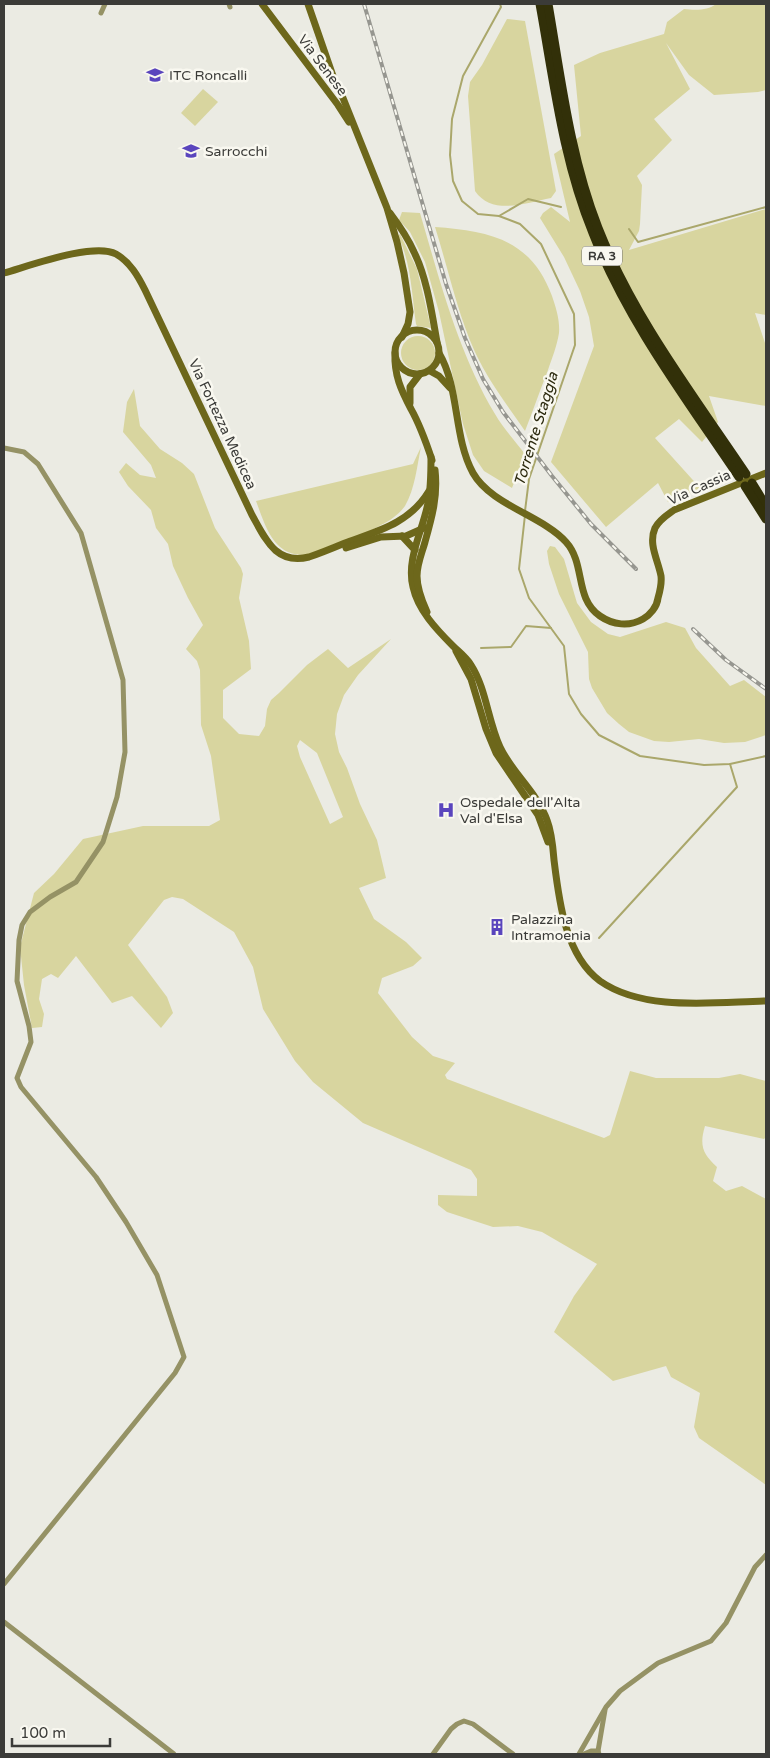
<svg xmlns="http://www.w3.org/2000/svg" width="770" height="1758" font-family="'Varela Round',sans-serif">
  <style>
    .green { fill: #d8d59f; fill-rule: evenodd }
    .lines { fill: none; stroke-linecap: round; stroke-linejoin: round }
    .stream { stroke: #aaa76b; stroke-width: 2 }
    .minor { stroke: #959265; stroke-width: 5 }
    .secondary { stroke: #6d671b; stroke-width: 7 }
    .motorway { stroke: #323009; stroke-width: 9 }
    .rail-casing { stroke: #969690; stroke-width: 4 }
    .rail { stroke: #f9f8f0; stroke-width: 2; stroke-dasharray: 5.5; stroke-linecap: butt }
    .labels { text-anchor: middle; stroke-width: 5; stroke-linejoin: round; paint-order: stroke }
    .shield { fill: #f9f8f0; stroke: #74746f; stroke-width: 1 }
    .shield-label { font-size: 12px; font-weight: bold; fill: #3b3b38 }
    .street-label { font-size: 14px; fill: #3b3b38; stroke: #f9f8f0 }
    .poi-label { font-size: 14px; fill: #3b3b38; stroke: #f9f8f0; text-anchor: start }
    .water-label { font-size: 15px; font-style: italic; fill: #2c2a0f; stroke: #f9f8f0 }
  </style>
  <rect width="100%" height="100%" fill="#ebebe3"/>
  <g class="green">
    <path d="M716 4H766V90L758 92 714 95 689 75 666 43 690 89 654 119 672 140 637 176 642 185 640 224 639 231 629 250 766 209V315L755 313 766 346V406L709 396 718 422 702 442 679 419 655 438 701 489 668 502 658 483 606 527 551 462 594 346 589 317 580 291 564 257 540 218 543 213 551 207 570 222 554 154 581 136 574 65 600 53 664 34 667 22 684 9C694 10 708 11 716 4Z"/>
    <path d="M507 19 525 21 556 191 551 198C526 203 492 216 475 191L468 96 470 82 482 65Z"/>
    <path d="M203 89 218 102 195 126 181 113Z"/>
    <path d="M402 212 420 213C440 281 458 352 495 414 503 428 515 441 525 454L512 488 484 471 473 455 463 424 439 312 425 262 410 232 399 220Z"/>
    <path d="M435 227C489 231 531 239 552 296 556 308 560 320 559 333 557 346 552 358 548 370 540 390 533 411 525 431 507 405 488 380 475 352 457 312 448 268 435 227Z"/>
    <path d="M400 234 417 269 431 328 417 326 416 324C412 296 411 262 398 236Z"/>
    <circle cx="418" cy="353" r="17"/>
    <path d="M134 389 140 426 160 449 182 463 194 474 215 528 241 568 243 574 239 598 249 641 251 669 223 690V718L239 734 259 736 265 726 267 709 271 700 279 693 307 665 328 649 348 668 391 639 358 675 344 695 337 714 335 734 339 752 347 768 360 804 377 840 386 878 359 888 374 919 406 942 422 958 413 966 382 978 378 993 412 1037 433 1056 455 1063 445 1075 447 1079 604 1138 610 1135 630 1071 656 1078H719L740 1074 766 1081V1137L764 1139 705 1126C699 1146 703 1154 717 1167L713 1181 726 1191 742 1186 766 1199V1485L699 1438 694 1427 700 1393 671 1377 666 1366 613 1381 554 1332 574 1296 597 1264 542 1232 518 1226 493 1227 447 1212 438 1205V1195L477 1196V1179L471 1170 363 1123 313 1082 295 1061 263 1009 253 967 234 932 183 899 172 897 164 900 128 945 167 997 173 1013 161 1028 132 996 112 1003 76 956 58 978 51 974 42 979 39 999 44 1014 42 1027 32 1028 24 985 20 947 34 893 54 874 83 839 143 826H209L220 820 211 756 201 725 200 670 197 661 186 649 203 625 188 598 173 566 168 544 156 528 151 510 128 486 119 472 126 463 140 475 156 478 151 465 123 432 127 402ZM300 740 317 753 343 817 330 824 300 757 297 746Z"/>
    <path d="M421 447C417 466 415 489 405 506 399 514 390 521 381 525 366 534 319 554 303 555 298 555 292 554 288 552 269 543 263 519 256 501L413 464Z"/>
    <path d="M550 546 555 547 564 559 577 603 591 622 608 634 620 637 666 622 685 628 696 648 730 686 744 680 766 697V735L745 742 724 743 699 739 669 742 654 741 629 732 619 724 607 713 592 688 589 679 588 652 559 594 549 564 547 551Z"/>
  </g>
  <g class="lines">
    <g class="stream">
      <path d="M500 4 501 7 463 76 452 119 450 155 453 181 462 201 478 214 499 216 520 224 541 244 574 314 575 345 529 479 525 511"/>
      <path d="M499 216 528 199 561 207"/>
      <path d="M629 229 638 242 766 207"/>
      <path d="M525 515 519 569 529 598 564 646 569 694 581 714 599 735 640 756 704 765 730 764 766 756"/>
      <path d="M481 648 511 647 526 626 551 628"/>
      <path d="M599 938 737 787 730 764"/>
    </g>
    <g class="minor">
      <path d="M229 4 230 7"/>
      <path d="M101 13 105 4"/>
      <path d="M4 448 24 452 38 464 81 533 123 680 125 752 117 797 103 842 76 882 50 897 30 912 22 925 19 940 17 981 29 1026 31 1042 17 1078 21 1087 96 1177 126 1222 157 1275 184 1357 175 1373 4 1584"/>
      <path d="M4 1622 174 1754"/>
      <path d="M598 1751 605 1710"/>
      <path d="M433 1754 451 1729 457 1724 464 1721 473 1724 513 1754"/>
      <path d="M579 1754 606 1707 620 1691 658 1663 711 1641 726 1623 755 1567 766 1555"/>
      <path d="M584 1754 591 1751H598L599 1754"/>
    </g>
    <g class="secondary">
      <path d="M262 4 338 105 349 122"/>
      <path d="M308 4 334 79 343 98 387 208 397 242 404 273 410 312 408 324 402 337"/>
      <path d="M390 213C399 225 408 238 414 252 427 278 432 314 437 342"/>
      <path d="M4 273C29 266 94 242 116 254 130 262 138 276 145 290L252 515C266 540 276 565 309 557 321 553 333 548 345 543 378 531 410 523 429 491"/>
      <circle cx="417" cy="352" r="22"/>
      <path d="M395 353C394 375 401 390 411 409 420 425 426 442 432 460"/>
      <path d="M439 353C460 389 453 436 473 473 491 505 543 516 566 542 586 564 574 598 600 616 613 625 629 627 643 619 650 615 657 607 658 598 660 591 662 584 661 576 658 560 648 544 655 528 659 520 667 515 674 510L766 473"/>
      <path d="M430 371 439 376 450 388"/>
      <path d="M410 403V387L420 374"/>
      <path d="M431 457C431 472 431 488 428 503 423 530 406 559 413 587 418 610 436 629 453 646 459 652 466 657 471 665 486 688 488 721 500 747 512 773 537 792 547 820 552 833 553 847 554 860 559 901 565 955 600 981 644 1012 715 1002 766 1001"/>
      <path d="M402 536 415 550"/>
      <path d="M346 548 381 537 406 536 424 528"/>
      <path d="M427 612C422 601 417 589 417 576 417 564 422 553 425 542 432 517 438 496 435 470"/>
      <path d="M456 651 471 679 486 729 496 753 538 815 548 842"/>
    </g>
    <g class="motorway">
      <path d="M540 4C554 81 563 160 593 233 628 322 686 398 739 477"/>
      <path d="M548 4C561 79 570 157 598 228 633 317 693 395 746 474"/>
      <path d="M752 483 766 506"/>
      <path d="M745 486 766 519"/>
    </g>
    <g class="rail-casing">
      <g id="rail">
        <path d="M364 4 446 284 465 338 483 379 503 412 552 476 591 524 636 569"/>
        <path d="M693 629 726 660 766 689"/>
      </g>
    </g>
    <use href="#rail" class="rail"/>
  </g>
  <defs>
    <g id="school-bare" transform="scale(1.35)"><path d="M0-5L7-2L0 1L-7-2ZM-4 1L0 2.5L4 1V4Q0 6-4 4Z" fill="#5a45bd" stroke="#f9f8f0" stroke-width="2.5" paint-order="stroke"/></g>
    <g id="hospital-bare" transform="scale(1.35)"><path d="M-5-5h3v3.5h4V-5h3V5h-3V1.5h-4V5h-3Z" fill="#5a45bd" stroke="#f9f8f0" stroke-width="2.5" paint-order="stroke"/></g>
    <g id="building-bare" transform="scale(1.35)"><path d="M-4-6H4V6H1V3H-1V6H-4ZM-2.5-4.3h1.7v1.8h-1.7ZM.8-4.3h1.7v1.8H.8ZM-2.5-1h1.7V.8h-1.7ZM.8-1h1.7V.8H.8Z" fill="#5a45bd" stroke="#f9f8f0" stroke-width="2.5" paint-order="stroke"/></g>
  </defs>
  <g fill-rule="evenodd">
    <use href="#school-bare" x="155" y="75"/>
    <use href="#school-bare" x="191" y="151"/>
    <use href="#hospital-bare" x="446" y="810"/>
    <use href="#building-bare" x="497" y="927"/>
  </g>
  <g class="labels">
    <rect class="shield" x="582" y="246.5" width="40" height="19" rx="4"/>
    <g class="shield-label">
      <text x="602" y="260">RA 3</text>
    </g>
    <g class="street-label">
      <text transform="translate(323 65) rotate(53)" y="5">Via Senese</text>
      <text transform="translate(223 424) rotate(65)" y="5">Via Fortezza Medicea</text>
      <text transform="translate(699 487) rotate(-24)" y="5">Via Cassia</text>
    </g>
    <g class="poi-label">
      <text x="169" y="80">ITC Roncalli</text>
      <text x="205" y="156">Sarrocchi</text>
      <text x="460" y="807">Ospedale dell'Alta<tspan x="460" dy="16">Val d'Elsa</tspan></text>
      <text x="511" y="924">Palazzina<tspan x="511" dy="16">Intramoenia</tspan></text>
    </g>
    <g class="water-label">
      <text transform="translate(536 429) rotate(-73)" y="5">Torrente Staggia</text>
    </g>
  </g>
  <rect width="770" height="1758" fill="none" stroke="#3b3b38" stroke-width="10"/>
  <path d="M12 1738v8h98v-8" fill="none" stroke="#3b3b38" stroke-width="2.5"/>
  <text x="20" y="1738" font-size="15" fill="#3b3b38" stroke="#f9f8f0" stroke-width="4" paint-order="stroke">100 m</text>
</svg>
